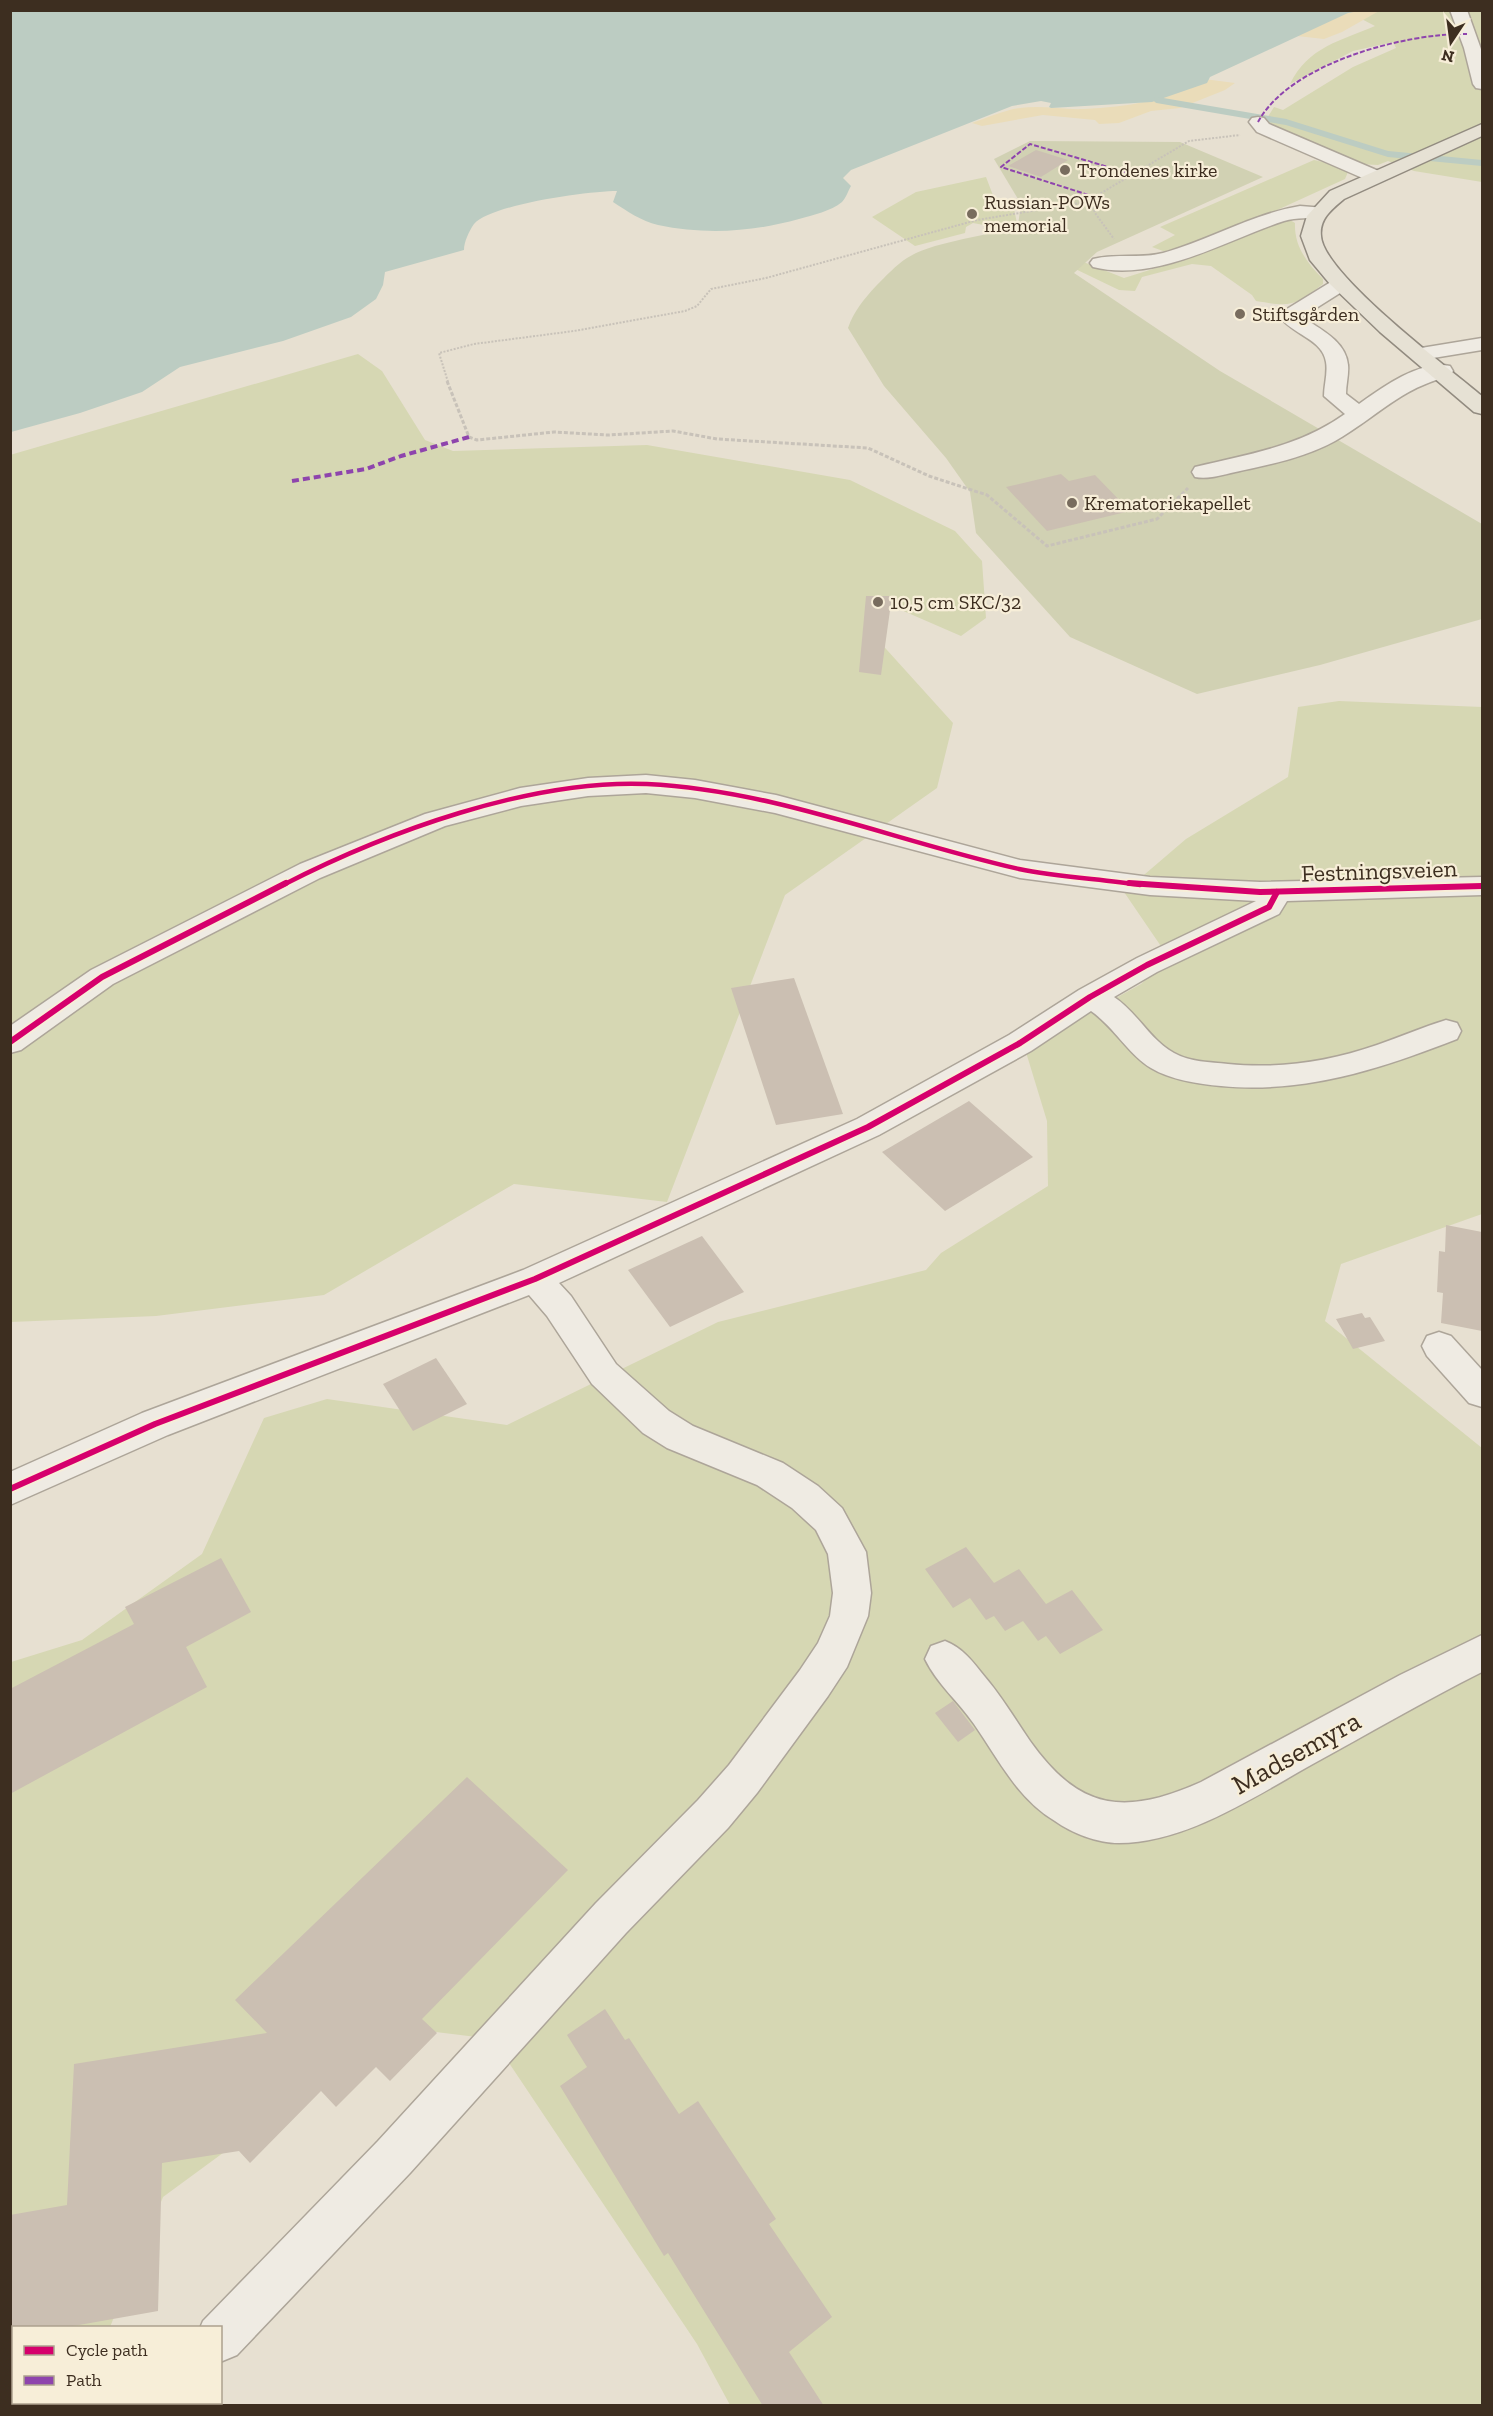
<svg xmlns="http://www.w3.org/2000/svg" width="1493" height="2416" font-family="'Zilla Slab',serif">
  <style>
    .green { fill: #d6d7b3 }
    .sand { fill: #eadcb9 }
    .cemetery { fill: #d1d1b3 }
    .water { fill: #bcccc2 }
    .lines { fill: none; stroke-linecap: round; stroke-linejoin: round }
    .stream { stroke: #bcccc2; stroke-width: 6 }
    .building { fill: #cbbfb2 }
    .minor-casing { stroke: #ada599; stroke-width: 3 }
    .major-casing { stroke: #928b80; stroke-width: 3 }
    .path-far1 { stroke: #c8c2b9; stroke-width: 2; stroke-dasharray: 2 1.5; stroke-linecap: butt }
    .path { stroke: #c8c2b9; stroke-width: 3; stroke-dasharray: 4 2; stroke-linecap: butt }
    .minor { fill: #efebe3; fill-rule: evenodd }
    .major { fill: #e6e1d4; fill-rule: evenodd }
    .quiet-far1 { stroke: #8e44ad; stroke-width: 2; stroke-dasharray: 5 2; stroke-linecap: butt }
    .quiet { stroke: #8e44ad; stroke-width: 4; stroke-dasharray: 7 4; stroke-linecap: butt }
    .cycleway-far1-casing { stroke: #f7eed8; stroke-width: 8 }
    .cycleway-casing { stroke: #f7eed8; stroke-width: 10 }
    .cycleway-far1 { stroke: #d6006c; stroke-width: 4.5 }
    .cycleway { stroke: #d6006c; stroke-width: 6 }
    .poi-dot { fill: #786c5e; stroke: #f7eed8; stroke-width: 2 }
    .labels { text-anchor: middle; stroke-width: 4.5; stroke-linejoin: round; paint-order: stroke }
    .far-poi-label { font-size: 20px; fill: #3d2e20; stroke: #f7eed8; text-anchor: start }
    .street-label { font-size: 24px; fill: #3d2e20; stroke: #f7eed8 }
    .near-street-label { font-size: 28px; fill: #3d2e20; stroke: #f7eed8 }
  </style>
  <rect width="100%" height="100%" fill="#e7e0d1"/>
  <g class="green">
    <path d="M1359 10 1482 11V182L1414 171 1388 161 1378 165 1358 164 1264 123 1274 107 1283 110 1353 67 1396 48 1393 42 1353 51 1290 84C1308 47 1340 41 1375 26L1350 13Z"/>
    <path d="M1314 160 1332 164 1348 172 1345 179 1275 211 1295 223C1294 246 1307 263 1323 279V284C1293 306 1293 307 1256 301L1252 295 1211 266 1192 264 1142 277 1135 291 1119 290 1015 240 1000 228 973 223 966 227 965 233 915 246 872 217 916 192 986 177 994 198 1014 209 1020 237 1124 278 1185 259 1152 247 1175 235 1160 227Z"/>
    <path d="M358 354 382 371 425 440 453 451 647 445 850 480 955 531 982 561 986 618 961 636 885 603 868 629 953 723 937 788 785 895 667 1202 514 1184 324 1295 156 1316 11 1322 10 455Z"/>
    <path d="M1339 701 1482 707V1214L1341 1264 1325 1321 1482 1448V2405H730L697 2344 493 2039 395 2027 163 2197 110 2327 14 2328V2402H109L110 2405 11 2406V1662L82 1640 202 1554 264 1418 327 1399 507 1425 718 1322 926 1270 941 1253 1048 1186 1047 1121 1025 1049 1141 984 1169 958 1124 892 1186 839 1288 777 1298 707Z"/>
  </g>
  <g class="sand">
    <path d="M1346 11H1379L1342 32 1324 39 1297 36Z"/>
    <path d="M1204 79 1235 83 1225 90 1180 108 1151 111 1119 123 1099 124 1095 120 1043 115 982 126 972 123C987 118 1004 110 1020 108 1042 105 1063 110 1084 109 1128 107 1166 101 1204 79Z"/>
  </g>
  <path class="cemetery" d="M1030 141 1180 142 1263 177 1097 252 1074 273 1220 371 1482 524V619L1320 665 1197 694 1070 637 976 533 970 492 946 458 884 386 848 328C854 311 864 299 876 286 886 276 896 265 907 258 936 240 985 238 1018 225L1021 204 994 159Z"/>
  <path class="water" d="M10 11 11 10 1359 11 1348 13 1210 77 1207 83 1152 102 1051 108 1049 107 1051 103 1041 101 1012 106 851 170 843 178 851 186C848 191 846 198 842 202 831 211 813 215 799 219 752 232 706 235 658 225 641 221 627 211 613 202L617 191C589 191 492 204 474 224 469 231 464 242 464 250L385 272 383 285 376 299 351 317 283 341 180 367 142 392 80 413 11 432Z"/>
  <g class="lines">
    <path class="stream" d="M1157 100 1286 122 1388 154 1482 163"/>
  </g>
  <g class="building">
    <path d="M1036 150 1068 160 1041 177 1008 166Z"/>
    <path d="M1061 474 1069 481 1095 475 1130 511 1047 531 1006 487Z"/>
    <path d="M866 596H892L881 675 859 672Z"/>
    <path d="M794 978 843 1114 776 1125 731 988Z"/>
    <path d="M969 1101 1033 1157 945 1211 882 1152Z"/>
    <path d="M1446 1225 1482 1232V1331L1441 1323 1443 1293 1437 1292 1439 1251 1445 1252Z"/>
    <path d="M702 1236 744 1292 670 1327 628 1270Z"/>
    <path d="M1362 1313 1365 1318 1370 1317 1385 1341 1353 1349 1336 1319Z"/>
    <path d="M436 1358 467 1404 413 1431 383 1384Z"/>
    <path d="M966 1547 994 1583 1019 1569 1046 1604 1072 1590 1103 1630 1060 1654 1046 1636 1038 1641 1023 1621 1005 1631 994 1616 986 1620 970 1598 953 1608 925 1569Z"/>
    <path d="M221 1558 251 1612 186 1647 207 1687 10 1794V1689L134 1624 125 1607Z"/>
    <path d="M953 1701 975 1730 958 1742 935 1713Z"/>
    <path d="M467 1777 568 1870 422 2019 437 2033 390 2081 376 2067 336 2107 321 2091 250 2163 239 2151 162 2163 158 2311 62 2328H10V2215L67 2205 74 2064 267 2033 235 2000Z"/>
    <path d="M605 2009 625 2040 629 2038 679 2114 698 2101 776 2219 769 2224 832 2317 789 2352 824 2406H763L668 2253 664 2256 560 2086 587 2067 567 2035Z"/>
  </g>
  <g class="lines">
    <g class="minor-casing">
      <g id="minor">
        <path d="M1450 10H1467L1482 52V89L1476 88 1473 84 1464 48Z"/>
        <path d="M1258 117 1264 118 1269 124 1381 172 1383 176 1381 180H1367L1257 132 1249 122 1252 118Z"/>
        <path d="M1300 206 1325 208 1328 212 1325 216C1311 219 1297 217 1284 221 1226 240 1156 283 1093 267L1090 263 1093 259C1116 253 1140 259 1163 253 1209 240 1252 214 1300 206Z"/>
        <path d="M1341 278 1348 280 1351 284 1348 288 1302 317C1320 329 1346 341 1348 365 1349 374 1346 384 1346 394L1359 404C1381 388 1421 359 1450 366L1453 371 1450 376C1400 388 1377 417 1335 441 1306 457 1272 464 1240 471 1225 474 1209 480 1195 477L1192 472 1195 467C1248 454 1299 447 1345 414L1324 396C1324 385 1328 373 1326 362 1323 339 1291 334 1279 316L1282 312 1334 280Z"/>
        <path d="M1482 338V350L1421 360 1413 359 1410 354 1413 349 1421 348Z"/>
        <path d="M646 775 695 780 776 795 1020 860 1150 877 1260 882 1482 877V895L1287 901 1279 914 1157 972 1114 997C1137 1012 1150 1040 1174 1053 1190 1062 1210 1062 1228 1064 1279 1069 1328 1062 1377 1045 1400 1037 1423 1027 1446 1020L1457 1023 1461 1031 1457 1039C1380 1069 1305 1094 1221 1086 1198 1084 1171 1080 1151 1068 1129 1055 1114 1027 1091 1011L1031 1051 879 1135 559 1283 571 1296 616 1364 669 1411 693 1426 783 1463 818 1486 842 1508 866 1552 871 1593 868 1616 847 1667 828 1696 757 1793 728 1828 626 1933 410 2173 237 2355 220 2362V2328H200L203 2321 378 2141 596 1903 698 1800 729 1765 800 1670 818 1643 830 1616 833 1593 828 1554 816 1530 792 1508 757 1485 667 1448 643 1433 592 1384 547 1316 529 1295 168 1435 10 1505V1472L142 1413 523 1270 857 1119 1009 1035 1079 990 1137 958 1256 901 1150 895 1020 878 775 813 695 798 646 793 588 796 521 806 445 826 320 878 113 984 21 1050 10 1053V1026L91 970 300 864 425 814 520 788 588 778Z"/>
        <path d="M1439 1332 1451 1336 1482 1370V1407L1469 1403 1427 1356 1422 1346 1427 1336Z"/>
        <path d="M1482 1635V1672C1424 1701 1368 1734 1311 1765 1254 1797 1185 1843 1119 1843 1097 1843 1072 1833 1055 1821 1017 1798 999 1760 974 1724 959 1702 937 1684 925 1659L931 1646 945 1641C963 1648 973 1662 985 1677 1002 1697 1015 1719 1030 1741 1080 1811 1124 1816 1201 1782L1400 1675Z"/>
        <path d="M138 2402H187L186 2406H137Z"/>
      </g>
    </g>
    <g class="major-casing">
      <path id="major" d="M1482 124V136L1344 199C1332 209 1319 219 1321 236 1323 274 1450 369 1482 396V414L1474 412 1380 332 1330 284 1310 260 1301 236 1307 216 1330 191Z"/>
    </g>
    <g class="path-far1">
      <path d="M1091 200 1095 213 1114 239"/>
      <path d="M448 382 439 353 474 344 574 331 685 311 697 306 711 289 766 278 977 220 1086 202 1189 141 1240 135"/>
    </g>
    <path class="path" d="M447 381 469 437 477 440 554 432 608 435 673 431 717 439 868 448 929 476 987 495 1047 546 1157 519 1188 488"/>
    <use href="#minor" class="minor"/>
    <use href="#major" class="major"/>
    <g class="quiet-far1">
      <path d="M1258 122C1290 63 1405 33 1467 34"/>
      <path d="M1095 197 1001 167 1030 144 1132 174"/>
    </g>
    <path class="quiet" d="M292 481 366 469 401 456 469 437"/>
    <g class="cycleway-far1-casing">
      <path id="cycleway-far1" d="M283 885C386 832 531 779 647 784 774 790 895 841 1019 869 1058 877 1100 879 1140 885"/>
    </g>
    <g class="cycleway-casing">
      <g id="cycleway">
        <path d="M1129 883 1260 892 1482 886"/>
        <path d="M10 1042 102 977 286 883"/>
        <path d="M10 1489 155 1424 535 1279 868 1127 1020 1043 1090 997 1147 965 1269 907 1277 892"/>
      </g>
    </g>
    <use href="#cycleway-far1" class="cycleway-far1"/>
    <use href="#cycleway" class="cycleway"/>
  </g>
  <g class="poi-dot">
    <circle cx="1065" cy="170" r="6"/>
    <circle cx="972" cy="214" r="6"/>
    <circle cx="1240" cy="314" r="6"/>
    <circle cx="1072" cy="503" r="6"/>
    <circle cx="878" cy="602" r="6"/>
  </g>
  <g class="labels">
    <g class="far-poi-label">
      <text x="1077" y="177">Trondenes kirke</text>
      <text x="984" y="209">Russian-POWs<tspan x="984" dy="23">memorial</tspan></text>
      <text x="1252" y="321">Stiftsgården</text>
      <text x="1084" y="510">Krematoriekapellet</text>
      <text x="890" y="609">10,5 cm SKC/32</text>
    </g>
    <g class="street-label">
      <text transform="translate(1379 871) rotate(-2)" y="8">Festningsveien</text>
    </g>
    <g class="near-street-label">
      <text transform="translate(1296 1752) rotate(-29)" y="10">Madsemyra</text>
    </g>
  </g>
  <rect width="1493" height="2416" fill="none" stroke="#3d2e20" stroke-width="24"/>
  <rect x="12" y="2326" width="210" height="78" fill="#f7eed8" stroke="#ada18e" stroke-width="1.5"/>
  <rect x="24" y="2346" width="30" height="9" fill="#d6006c" stroke="#ada18e" stroke-width="1.5"/>
  <text x="66" y="2356" font-size="18" fill="#3d2e20">Cycle path</text>
  <rect x="24" y="2376" width="30" height="9" fill="#8e44ad" stroke="#ada18e" stroke-width="1.5"/>
  <text x="66" y="2386" font-size="18" fill="#3d2e20">Path</text>
  <g transform="translate(1451 42) rotate(193)" stroke="#f7eed8" stroke-width="4.5" paint-order="stroke">
  <path d="M0-4.5L10 22L0 15L-10 22Z" fill="#3d2e20"/>
  <text y="-9" font-size="16" font-weight="bold" text-anchor="middle" fill="#3d2e20">N</text>
  </g>
</svg>
